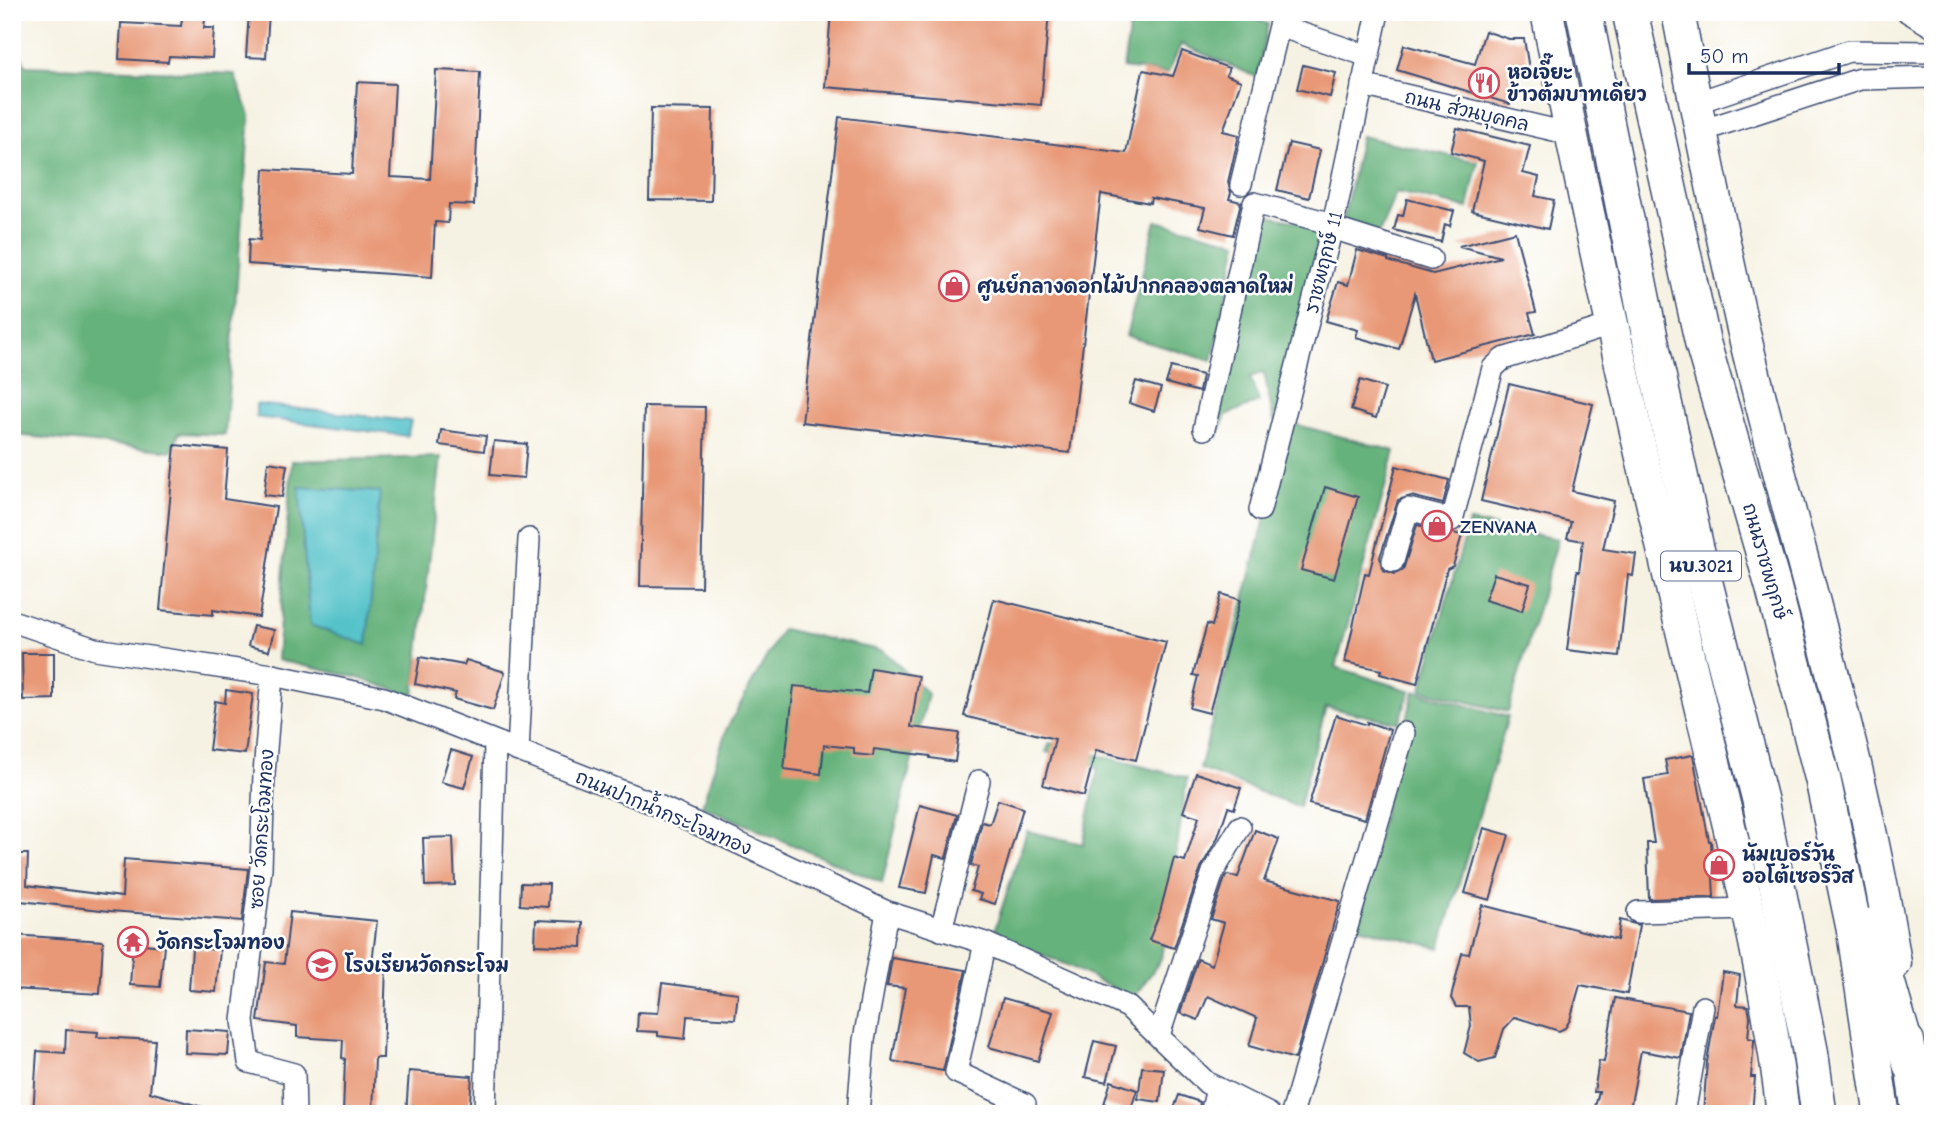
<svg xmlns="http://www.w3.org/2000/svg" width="1945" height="1126" font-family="'Comic Neue','Playpen Sans Thai',sans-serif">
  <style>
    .forest { fill: #66b27b; stroke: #40706c; stroke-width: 2 }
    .water { fill: #54c2c9; stroke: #387894; stroke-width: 2 }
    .building { fill: #e89876 }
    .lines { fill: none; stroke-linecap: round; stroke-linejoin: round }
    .minor-casing { stroke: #3c4c72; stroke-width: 24 }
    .secondary-casing { stroke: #3c4c72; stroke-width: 35 }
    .primary-casing { stroke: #3c4c72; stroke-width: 38 }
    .minor { stroke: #fff; stroke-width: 21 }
    .secondary { stroke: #fff; stroke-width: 32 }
    .primary { stroke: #fff; stroke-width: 35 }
    .labels { text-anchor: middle; stroke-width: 5; stroke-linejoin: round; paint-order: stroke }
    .shield { fill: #fff; stroke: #5f6d8e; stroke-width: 2 }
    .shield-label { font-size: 18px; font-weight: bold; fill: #1b2f5e }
    .poi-label { font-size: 19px; font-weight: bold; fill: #1b2f5e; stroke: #fff; text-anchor: start }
    .street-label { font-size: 19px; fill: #1b2f5e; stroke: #fff }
  </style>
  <rect width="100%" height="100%" fill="#fff"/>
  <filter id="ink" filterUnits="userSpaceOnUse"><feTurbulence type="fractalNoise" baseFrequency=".0143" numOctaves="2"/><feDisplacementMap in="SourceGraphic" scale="14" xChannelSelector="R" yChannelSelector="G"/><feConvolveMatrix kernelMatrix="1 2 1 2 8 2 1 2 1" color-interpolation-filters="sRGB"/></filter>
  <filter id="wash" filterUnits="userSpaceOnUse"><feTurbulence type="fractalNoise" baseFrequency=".00686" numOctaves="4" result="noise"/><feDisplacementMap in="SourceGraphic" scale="28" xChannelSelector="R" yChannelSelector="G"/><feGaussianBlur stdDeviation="1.57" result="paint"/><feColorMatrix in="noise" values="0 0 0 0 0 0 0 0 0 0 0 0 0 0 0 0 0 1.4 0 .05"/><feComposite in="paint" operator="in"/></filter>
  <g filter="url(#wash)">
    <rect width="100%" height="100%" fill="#f6f2e3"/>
    <g class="forest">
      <path d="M1132 12H1237L1268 24 1257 77 1181 44 1168 73 1123 68Z"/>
      <path d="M12 36 26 66 234 74 250 115 225 435 179 433 172 451 16 435 21 265 12 264Z"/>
      <path d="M1361 136 1478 162 1468 208 1396 192 1378 236 1343 222Z"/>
      <path d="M1259 214 1324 227 1274 422 1264 372 1250 377 1259 402 1226 415 1217 438 1204 429Z"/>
      <path d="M1156 221 1238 242 1212 361 1126 336Z"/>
      <path d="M1290 423 1395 451 1336 667 1410 691 1399 723 1326 707 1299 807 1200 769Z"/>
      <path d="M441 457 414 696 355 677 277 660 292 461Z"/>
      <path d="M1469 522 1558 539 1508 712 1421 690Z"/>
      <path d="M782 629 884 651 928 694 882 883 702 806 726 730Z"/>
      <path d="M1414 691 1508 717 1440 948 1355 926Z"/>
      <path d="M1050 743 1187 778 1161 959 1133 999 1072 967 993 935 1027 831 1083 844 1098 768 1046 752Z"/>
    </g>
    <g class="water">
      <path d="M256 404 411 421 407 436 256 417Z"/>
      <path d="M299 487 380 492 367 645 310 625Z"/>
    </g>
    <g id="blocks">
      <g class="building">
        <path d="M183 12H206L204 28H214L212 58 169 56 168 62 119 59 121 23 181 26Z"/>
        <path d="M249 12H269L266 58 246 57Z"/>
        <path d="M831 12H1049L1041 105 825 87Z"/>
        <path d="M1485 31 1509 39H1524L1530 75 1518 74 1510 104 1397 70 1404 45 1475 64Z"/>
        <path d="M1182 51 1229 68 1226 75 1241 81 1223 131 1239 135 1228 182 1231 193 1229 199 1241 202 1233 235 1200 227 1205 208 1151 198 1150 203 1101 194 1070 453 802 422 839 117 1126 153 1143 70 1173 76Z"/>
        <path d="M1303 65 1336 73 1330 97 1297 89Z"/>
        <path d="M436 70 480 72 474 205 449 204 448 223 435 222 432 277 248 264 249 239 260 240 264 169 352 174 357 82 395 84 390 177 430 179Z"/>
        <path d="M651 108 713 109 711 201 649 200Z"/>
        <path d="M1457 128 1530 146 1523 173 1539 177 1535 196 1554 200 1548 229 1472 211 1484 161 1451 152Z"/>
        <path d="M1289 143 1320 150 1309 198 1277 190Z"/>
        <path d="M1407 199 1454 211 1450 226 1445 224 1441 242 1394 230 1398 215 1403 216Z"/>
        <path d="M1515 232 1536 312 1529 313 1535 334 1431 360 1415 294 1399 349 1356 337 1358 330 1326 321 1338 282 1348 285 1357 250 1388 259V261L1433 274 1501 257 1459 246Z"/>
        <path d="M1171 367 1202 375 1199 392 1166 383Z"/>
        <path d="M1360 380 1385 388 1376 418 1351 410Z"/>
        <path d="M1136 381 1161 388 1154 411 1129 403Z"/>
        <path d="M1509 384 1593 404 1572 491 1614 501 1603 549 1636 554 1633 576 1628 575 1619 656 1567 650 1577 571 1579 572 1583 541 1567 538 1571 522 1481 501Z"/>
        <path d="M644 406 705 407 701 587 640 586Z"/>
        <path d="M441 430 486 436 484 451 439 445Z"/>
        <path d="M494 441 527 444 524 478 490 475Z"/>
        <path d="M175 445 228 450 224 499 276 507 259 617 213 610V615L160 610Z"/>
        <path d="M268 462 287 465 282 497 264 495Z"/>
        <path d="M1396 466 1449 480 1443 504 1411 496 1398 500 1380 557 1383 570 1395 574 1403 570 1417 525 1462 535 1453 566 1447 569 1417 684 1380 674 1381 670 1345 662 1365 573 1369 574Z"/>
        <path d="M1325 487 1358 497 1334 579 1301 570Z"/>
        <path d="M1494 574 1530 584 1522 611 1485 600Z"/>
        <path d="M1221 594 1240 600 1209 713 1190 708 1198 676 1193 675 1207 624 1212 626Z"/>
        <path d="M994 599 1166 642 1136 760 1096 750 1084 796 1043 785 1055 739 964 716Z"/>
        <path d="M253 626 274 630 269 651 248 646Z"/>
        <path d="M22 653H54V699L23 700Z"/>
        <path d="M420 657 464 665 466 660 505 672 493 710 454 699 456 693 415 684Z"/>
        <path d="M871 668 919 676 911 727 959 733 955 762 930 758V756L874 749 873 756 854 754V748L824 745 821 774 784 769 794 686 867 693Z"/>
        <path d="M226 690 253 694 245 754 209 750 215 701 225 703Z"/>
        <path d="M1336 715 1367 725V722L1390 730 1365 819 1309 804Z"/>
        <path d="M451 750 473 757 464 788 441 782Z"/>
        <path d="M1693 755 1709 841H1711L1714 897 1649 899 1647 843H1654L1644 779 1668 775 1665 760Z"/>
        <path d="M1196 773 1241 788 1234 809 1228 807 1218 837 1201 868 1174 948 1149 940 1160 912 1174 858 1185 861 1199 817 1183 812Z"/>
        <path d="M998 800 1023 808 995 904 979 899 981 894 971 891 978 867 971 865 982 822 990 824Z"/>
        <path d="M920 805 957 815 946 858 934 855 926 893 899 888Z"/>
        <path d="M1484 828 1509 835 1490 900 1465 893Z"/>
        <path d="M1255 830 1279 839 1264 881 1340 901 1295 1059 1249 1046 1257 1018 1208 996 1198 1020 1180 1013 1198 959 1212 965 1224 923 1211 919 1225 878 1227 875 1238 877Z"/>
        <path d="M453 837 455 885 425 886 423 838Z"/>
        <path d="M12 854H28L27 885 122 897 124 859 248 869 242 921 110 911 12 900Z"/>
        <path d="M521 883 549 884 548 907 520 905Z"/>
        <path d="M1482 905 1617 940 1620 920 1639 925 1627 994 1580 985 1570 1020 1565 1028 1559 1031 1515 1017 1504 1029 1495 1058 1479 1062 1464 1053 1471 1026 1469 1007H1456L1451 998 1462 953 1469 954Z"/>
        <path d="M290 912 377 921 372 963 386 964 383 1058H375L373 1114H343L345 1059 342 1058 343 1040 297 1037V1026L258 1021 266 962 284 964Z"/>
        <path d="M536 920 583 922 582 947 535 945Z"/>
        <path d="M12 935 103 941 100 994 12 989Z"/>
        <path d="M133 943 164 946 160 987 130 985Z"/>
        <path d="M192 948 220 950 216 992 189 990Z"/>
        <path d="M892 958 966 970 943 1071 892 1061 905 988 887 986Z"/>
        <path d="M1723 972 1740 975 1737 1005 1748 1006 1750 1017 1748 1038 1754 1039V1042L1751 1077H1755L1752 1114H1703L1707 1062 1715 1016H1717Z"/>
        <path d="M662 983 738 993 735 1019 687 1016 685 1039 658 1036V1032L637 1031 638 1012 658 1013Z"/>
        <path d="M1003 998 1053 1012 1038 1061 989 1047Z"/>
        <path d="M1615 998 1689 1011 1681 1058 1641 1051 1629 1114H1593L1599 1092H1594L1599 1061 1604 1062Z"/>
        <path d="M186 1029 230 1032 228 1055 185 1053Z"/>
        <path d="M66 1030 98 1032 97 1037 155 1040 150 1092 209 1109 208 1114H33L37 1051 65 1053Z"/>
        <path d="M1094 1041 1116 1046 1107 1082 1085 1077Z"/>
        <path d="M1142 1067 1164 1069 1160 1102 1138 1099Z"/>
        <path d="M409 1071 472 1076 469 1114H406Z"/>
        <path d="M1111 1081 1137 1090 1130 1112 1104 1104Z"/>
        <path d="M1179 1095 1200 1102 1198 1114H1172Z"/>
      </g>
    </g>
  </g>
  <g filter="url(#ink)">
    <use href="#blocks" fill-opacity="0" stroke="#3c4c72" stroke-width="2"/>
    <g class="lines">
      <g class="minor-casing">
        <g id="minor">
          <path d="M1908 12 1933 27"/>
          <path d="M1362 85 1571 134"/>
          <path d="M1695 103 1849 51 1929 52"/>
          <path d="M1701 131 1860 79 1933 77"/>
          <path d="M1241 184 1279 26 1368 56"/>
          <path d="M1332 228 1431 259"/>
          <path d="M1204 429 1254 203 1333 224"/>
          <path d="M1260 510 1333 224 1378 12"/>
          <path d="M1393 561 1408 509 1452 520 1493 368 1503 359 1611 325"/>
          <path d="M12 621 95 649 272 675 384 698 652 803 887 912 985 943 1128 1007 1207 1083 1269 1114"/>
          <path d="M272 675 264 774 261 868 243 1021 249 1062 294 1074 295 1114"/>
          <path d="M518 751 529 539"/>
          <path d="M1638 912 1749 909"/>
          <path d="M941 930 979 781"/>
          <path d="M985 943 956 1072 1025 1104 1024 1114"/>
          <path d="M1159 1035 1213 872 1240 827"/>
          <path d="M485 1114 495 744"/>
          <path d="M858 1114 864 1040 887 912"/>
          <path d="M1211 1114 1217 1088"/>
          <path d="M1292 1114 1404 733"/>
          <path d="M1684 1114 1703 1007"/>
        </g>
      </g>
      <g class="secondary-casing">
        <g id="secondary">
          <path d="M1547 12C1587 218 1633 422 1681 626 1719 788 1764 949 1783 1114"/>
          <path d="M1678 12C1698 118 1719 224 1743 329 1793 540 1861 748 1895 963"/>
          <path d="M1908 1041 1918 1114"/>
        </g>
      </g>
      <g class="primary-casing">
        <g id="primary">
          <path d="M1584 12 1654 357 1696 548 1760 800 1810 1050 1819 1114"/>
          <path d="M1630 12 1703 344 1773 586 1823 780 1854 928 1882 1114"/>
          <path d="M1871 926 1911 1065"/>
        </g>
      </g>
      <use href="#minor" class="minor"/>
      <use href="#secondary" class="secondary"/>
      <use href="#primary" class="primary"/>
    </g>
  </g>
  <defs>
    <g id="restaurant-ring" transform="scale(1.575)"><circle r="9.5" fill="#fff" stroke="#d1495b" stroke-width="1.5"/><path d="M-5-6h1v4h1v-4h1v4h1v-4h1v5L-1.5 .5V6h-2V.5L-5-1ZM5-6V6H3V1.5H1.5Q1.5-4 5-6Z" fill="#d1495b"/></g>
    <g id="shop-ring" transform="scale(1.575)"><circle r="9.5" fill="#fff" stroke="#d1495b" stroke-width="1.5"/><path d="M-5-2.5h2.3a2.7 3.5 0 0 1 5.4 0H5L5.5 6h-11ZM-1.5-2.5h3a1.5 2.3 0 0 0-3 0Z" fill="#d1495b"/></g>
    <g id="temple-ring" transform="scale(1.575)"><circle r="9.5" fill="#fff" stroke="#d1495b" stroke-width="1.5"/><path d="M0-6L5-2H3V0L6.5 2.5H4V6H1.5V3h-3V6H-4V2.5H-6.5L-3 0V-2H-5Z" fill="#d1495b"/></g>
    <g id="school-ring" transform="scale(1.575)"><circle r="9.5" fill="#fff" stroke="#d1495b" stroke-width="1.5"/><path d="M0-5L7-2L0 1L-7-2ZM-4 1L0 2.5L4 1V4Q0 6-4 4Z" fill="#d1495b"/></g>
  </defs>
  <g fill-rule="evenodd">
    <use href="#restaurant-ring" x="1484" y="83"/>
    <use href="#shop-ring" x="954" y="286"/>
    <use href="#shop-ring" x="1437" y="526"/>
    <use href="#shop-ring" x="1719" y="865"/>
    <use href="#temple-ring" x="133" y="942"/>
    <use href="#school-ring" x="322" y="965"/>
  </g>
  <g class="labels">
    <rect class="shield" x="1661" y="551.5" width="80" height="29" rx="5"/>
    <g class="shield-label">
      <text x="1701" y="572">นบ.3021</text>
    </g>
    <g class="poi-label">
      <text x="1507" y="79">หอเจี๊ยะ<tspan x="1507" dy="22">ข้าวต้มบาทเดียว</tspan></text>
      <text x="977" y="293">ศูนย์กลางดอกไม้ปากคลองตลาดใหม่</text>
      <text x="1460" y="533">ZENVANA</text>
      <text x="1742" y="861">นัมเบอร์วัน<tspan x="1742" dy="22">ออโต้เซอร์วิส</tspan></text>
      <text x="156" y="949">วัดกระโจมทอง</text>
      <text x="345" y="972">โรงเรียนวัดกระโจม</text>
    </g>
    <g class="street-label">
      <text transform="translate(1467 110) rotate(13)" y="7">ถนน ส่วนบุคคล</text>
      <text transform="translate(1323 262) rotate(-76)" y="7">ราชพฤกษ์ 11</text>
      <text transform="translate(1766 561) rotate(74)" y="7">ถนนราชพฤกษ์</text>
      <text transform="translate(664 812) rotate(23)" y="7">ถนนปากน้ำกระโจมทอง</text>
      <text transform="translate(261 829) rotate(-86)" y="7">ซอย วัดกระโจมทอง</text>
    </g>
  </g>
  <rect width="1945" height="1126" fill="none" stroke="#fff" stroke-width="42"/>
  <path d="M1689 63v10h150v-10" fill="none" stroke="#1b2f5e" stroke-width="3.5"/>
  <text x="1700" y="63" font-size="21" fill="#1b2f5e" stroke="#ffffff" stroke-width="5" paint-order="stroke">50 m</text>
</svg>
